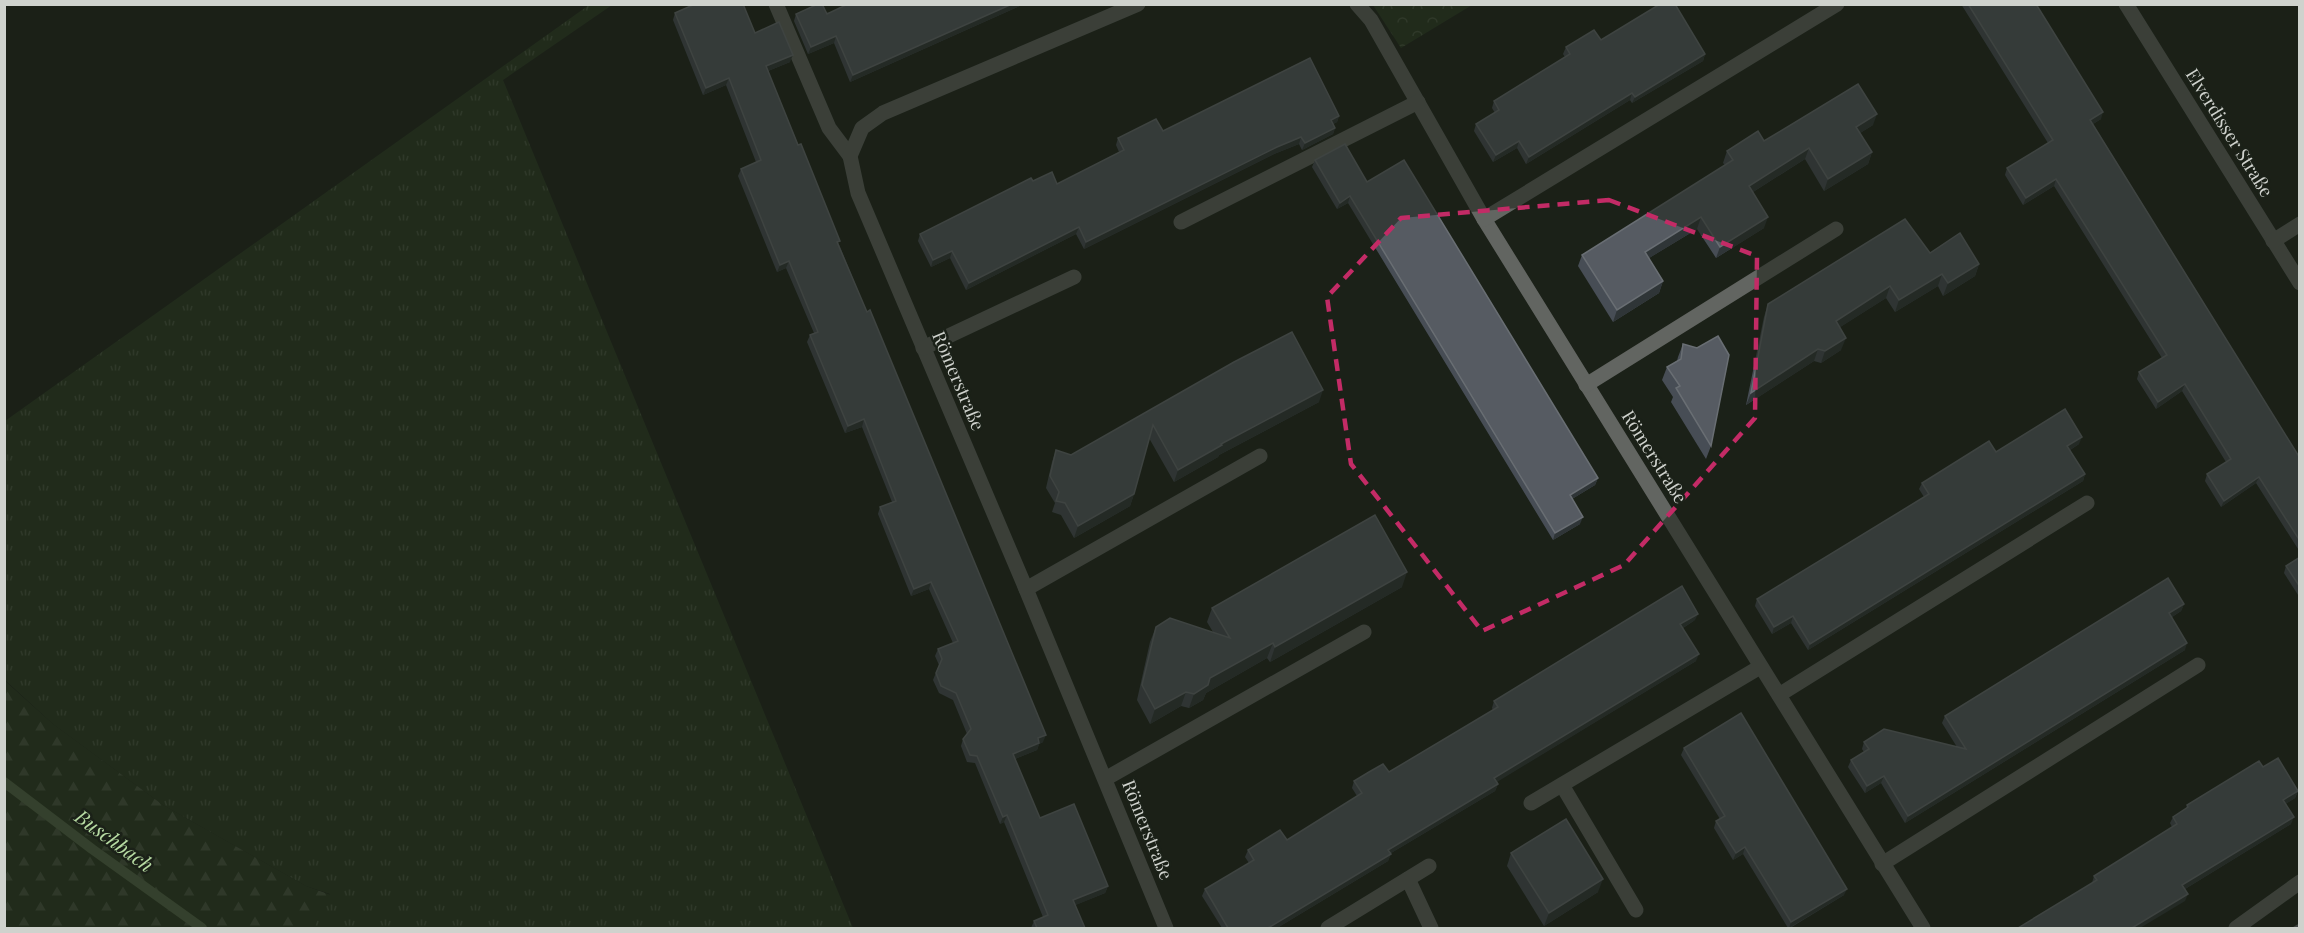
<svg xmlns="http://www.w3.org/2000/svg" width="2304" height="933" font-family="'Playfair Display',serif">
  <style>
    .grass { fill: url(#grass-tufts) }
    .forest { fill: url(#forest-firs) }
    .park { fill: url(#park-crowns) }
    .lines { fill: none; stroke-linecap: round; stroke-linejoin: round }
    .stream { stroke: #536747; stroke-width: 10 }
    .minor { stroke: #626561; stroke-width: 15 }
    .wall { fill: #474d55 }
    .shaded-wall { fill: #2f3537 }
    .building { fill: #565b62; stroke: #696e73; stroke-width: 1.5 }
    .marked { fill: none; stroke: #c32b66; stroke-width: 4.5; stroke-dasharray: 12 8; stroke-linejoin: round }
    .labels { text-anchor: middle; stroke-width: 5; stroke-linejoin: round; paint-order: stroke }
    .street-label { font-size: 18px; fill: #cfd2cd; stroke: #1b2118 }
    .water-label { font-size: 20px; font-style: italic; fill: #b6daa2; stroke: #1b2118 }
  </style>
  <defs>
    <pattern id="grass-tufts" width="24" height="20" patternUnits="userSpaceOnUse" patternTransform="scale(1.5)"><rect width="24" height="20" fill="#293920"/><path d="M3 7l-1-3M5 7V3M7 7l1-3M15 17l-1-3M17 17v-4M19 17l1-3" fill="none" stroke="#47553f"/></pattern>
    <pattern id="forest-firs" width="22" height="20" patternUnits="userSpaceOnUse" patternTransform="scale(1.5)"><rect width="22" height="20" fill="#293920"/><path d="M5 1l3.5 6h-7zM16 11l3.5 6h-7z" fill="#47553f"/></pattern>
    <pattern id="park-crowns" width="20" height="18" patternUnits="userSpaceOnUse" patternTransform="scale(1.5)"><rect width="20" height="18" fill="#293920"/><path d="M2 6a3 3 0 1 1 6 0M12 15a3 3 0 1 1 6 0" fill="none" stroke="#47553f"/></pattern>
  </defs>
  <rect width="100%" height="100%" fill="#1b2118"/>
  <path class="grass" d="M589 5H612L503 80 853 928H313L330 894 306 886 163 805 53 724 5 680V421Z"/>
  <path class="forest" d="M4 680 53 724 163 805 306 886 331 895 313 928H5Z"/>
  <path class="park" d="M1373 5H1472L1401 48Z"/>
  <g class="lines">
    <path class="stream" d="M4 782 92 849 202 928"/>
    <g class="minor">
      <path d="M776 4 829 128 850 156"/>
      <path d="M1138 4 883 113 862 128 850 156 858 193 1026 589 1166 928"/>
      <path d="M1357 4 1371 20 1484 219 1923 928"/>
      <path d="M2126 4 2300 283"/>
      <path d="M1484 219 1837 4"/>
      <path d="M1181 222 1418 102"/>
      <path d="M2273 241 2300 224"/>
      <path d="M923 348 1074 277"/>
      <path d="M1586 385 1836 229"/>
      <path d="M1026 589 1260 456"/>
      <path d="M1779 695 2087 503"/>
      <path d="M1105 779 1364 632"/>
      <path d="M1562 785 1636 910"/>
      <path d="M1531 803 1760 667"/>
      <path d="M1882 864 2198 665"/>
      <path d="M1408 879 1431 928"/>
      <path d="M1328 928 1429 866"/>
      <path d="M2236 928 2300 882"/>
    </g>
  </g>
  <g class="wall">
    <path d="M1024 4 850 82 834 43 808 54 794 21 796 14Z"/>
    <path d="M1961 4H2036L2101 119 2093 124 2298 455 2300 454V552L2256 483 2221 507 2205 481 2207 474 2226 462 2182 391 2156 409 2137 379 2139 372 2162 358 2054 186 2023 205 2005 175 2007 168 2048 143Z"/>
    <path d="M675 13 755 33 790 62 768 71 1043 742 1039 744 1037 750 1015 759 1040 818 1108 886 1105 893 1075 905 1085 928H1031L1034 921 1043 917 1004 822 1000 824 975 763 967 762 961 746 963 739 967 734 953 700 939 693 933 680 939 665 935 656 938 649 953 643 929 589 911 596 878 514 880 507 892 502 862 427 845 433 807 342 810 335 814 333 786 268 777 272 738 176 741 169 756 162 726 85 703 95 673 20Z"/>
    <path d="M1601 40 1705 54 1703 61 1632 103 1630 100 1526 164 1517 148 1493 162 1474 131 1476 124 1495 113 1492 108 1494 101 1565 57 1563 54 1566 47Z"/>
    <path d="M1339 116 1337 122 1333 124 1335 128 1333 134 1302 150 1299 144 1274 154 1084 249 1076 234 966 290 950 258 931 267 918 241 920 234 1033 181 1057 184 1119 152 1116 145 1118 138 1163 131Z"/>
    <path d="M1873 125 1860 133 1872 152 1868 164 1824 191 1805 159 1753 192 1764 228 1716 258 1697 229 1649 258 1663 281 1659 293 1613 322 1578 266 1582 255 1725 165 1723 163 1727 151 1764 141Z"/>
    <path d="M1315 160 1367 182 1598 478 1595 485 1572 499 1580 524 1553 540 1348 203 1337 209 1312 167Z"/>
    <path d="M1930 253 1979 264 1975 276 1943 296 1938 286 1895 312 1886 298 1840 327 1841 350 1821 363 1814 361 1746 405 1764 317 1768 304Z"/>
    <path d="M1683 344 1711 446 1706 459 1671 402 1673 397 1662 380 1667 367 1677 361 1678 357Z"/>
    <path d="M1234 362 1319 402 1219 455 1218 457 1174 482 1149 438 1134 494 1130 506 1074 538 1061 515 1052 512 1055 503 1046 488 1052 462 1056 450 1071 455Z"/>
    <path d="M2079 444 2070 450 2085 474 2083 481 1808 650 1791 623 1772 634 1755 606 1757 599 1924 497 1919 489 1922 483 1996 452Z"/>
    <path d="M2300 557V598L2284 573 2286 566Z"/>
    <path d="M1402 587 1270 662 1267 658 1206 693 1203 700 1189 708 1181 706 1150 724 1137 700 1150 642 1156 627 1213 632 1207 622 1212 608Z"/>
    <path d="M2184 604 2181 611 2172 617 2185 650 1905 823 1881 783 1865 793 1848 767 1851 760 1864 752 1862 749 1864 742 1957 747 1942 723 1945 716Z"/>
    <path d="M1695 620 1683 628 1696 661 1496 782 1498 784 1495 791 1391 853 1388 861 1277 928H1222L1202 896 1205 889 1249 863 1245 857 1248 850 1287 840 1357 796 1352 788 1354 781 1389 772 1493 710 1492 708 1494 701Z"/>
    <path d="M1684 748 1844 895 1790 928H1788L1743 854 1733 860 1714 828 1716 821 1720 819 1681 755Z"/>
    <path d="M2263 767 2298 791 2295 798 2285 804 2291 824 2185 889V901L2092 883 2094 876 2172 827 2170 823 2173 817 2186 809 2187 805Z"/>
    <path d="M1511 853 1598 892 1544 926 1507 866Z"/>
  </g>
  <g class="shaded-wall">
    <path d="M1012 4H1024L850 82 853 75Z"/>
    <path d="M836 36 834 43 808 54 811 47Z"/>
    <path d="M1705 54 1703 61 1632 103 1635 97Z"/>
    <path d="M793 55 790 62 763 73 766 66Z"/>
    <path d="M729 78 726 85 703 95 706 88Z"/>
    <path d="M1632 93 1630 100 1526 164 1529 157Z"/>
    <path d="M2103 112 2101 119 2088 127 2090 120Z"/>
    <path d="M1877 114 1873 125 1852 138 1856 127Z"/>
    <path d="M1339 116 1337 122 1328 127 1331 120Z"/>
    <path d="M1335 128 1333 134 1302 150 1305 143Z"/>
    <path d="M1301 137 1299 144 1274 154 1084 249 1086 242 1277 147Z"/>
    <path d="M1519 141 1517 148 1493 162 1496 155Z"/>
    <path d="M1809 148 1805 159 1745 197 1749 186Z"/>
    <path d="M1872 152 1868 164 1824 191 1828 179Z"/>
    <path d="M2056 179 2054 186 2023 205 2026 198Z"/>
    <path d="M1350 196 1348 203 1337 209 1340 203Z"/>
    <path d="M1701 217 1697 229 1641 263 1645 252Z"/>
    <path d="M1768 217 1764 228 1716 258 1720 247Z"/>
    <path d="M1079 227 1076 234 966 290 969 283Z"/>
    <path d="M952 251 950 258 931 267 933 260Z"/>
    <path d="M789 261 786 268 777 272 780 265Z"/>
    <path d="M1979 264 1975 276 1943 296 1948 283Z"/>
    <path d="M1942 274 1938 286 1895 312 1899 300Z"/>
    <path d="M1663 281 1659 293 1613 322 1617 310Z"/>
    <path d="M1890 286 1886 298 1831 333 1836 321Z"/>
    <path d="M1846 338 1841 350 1821 363 1825 351Z"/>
    <path d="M1818 349 1814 361 1746 405 1751 393Z"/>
    <path d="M2185 384 2182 391 2156 409 2158 402Z"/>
    <path d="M1323 390 1319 402 1219 455 1218 457 1174 482 1178 470 1221 444Z"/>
    <path d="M864 419 862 427 845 433 848 426Z"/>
    <path d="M2082 437 2079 444 2065 453 2067 446Z"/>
    <path d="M2085 474 2083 481 1808 650 1810 644Z"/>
    <path d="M2259 477 2256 483 2221 507 2224 501Z"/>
    <path d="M1598 478 1595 485 1567 502 1570 495Z"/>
    <path d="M1134 494 1130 506 1074 538 1078 526Z"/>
    <path d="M1583 517 1580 524 1553 540 1555 533Z"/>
    <path d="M1407 572 1402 587 1270 662 1275 647Z"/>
    <path d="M931 582 929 589 911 596 914 589Z"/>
    <path d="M2184 604 2181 611 2167 620 2169 613Z"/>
    <path d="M1698 614 1695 620 1678 631 1680 624Z"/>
    <path d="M1793 616 1791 623 1772 634 1774 627Z"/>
    <path d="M1273 643 1267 658 1206 693 1203 700 1189 708 1194 694 1210 678Z"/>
    <path d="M2187 643 2185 650 1905 823 1908 816Z"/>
    <path d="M1699 654 1696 661 1492 785 1494 778Z"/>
    <path d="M1186 692 1181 706 1150 724 1155 709Z"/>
    <path d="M1046 735 1043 742 1039 744 1037 750 1010 761 1013 754 1038 738Z"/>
    <path d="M1884 776 1881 783 1865 793 1867 786Z"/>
    <path d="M1498 784 1495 791 1386 856 1388 850Z"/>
    <path d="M2298 791 2295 798 2281 807 2283 800Z"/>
    <path d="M1007 815 1004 822 1000 824 1003 817Z"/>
    <path d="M2294 817 2291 824 2180 892 2182 885Z"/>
    <path d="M1745 847 1743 854 1733 860 1736 853Z"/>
    <path d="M1391 854 1388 861 1277 928H1268Z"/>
    <path d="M1603 879 1598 892 1544 926 1549 913Z"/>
    <path d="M1108 886 1105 893 1071 907 1073 900Z"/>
    <path d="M1847 889 1844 895 1789 928 1791 922Z"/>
    <path d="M2188 894 2185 901 2140 928H2132Z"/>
  </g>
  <g class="building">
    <path d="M695 4H743L755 33 779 22 793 55 766 66 798 145 801 144 840 241 837 242 867 312 870 310 1046 735 1038 738 1039 743 1013 754 1040 818 1074 804 1108 886 1073 900 1085 928H1037L1034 921 1048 915 1007 815 1003 817 977 756 970 755 963 739 971 729 956 693 941 686 936 673 942 659 938 649 958 641 931 582 914 589 880 507 896 501 864 419 848 426 810 335 818 332 789 261 780 265 741 169 761 160 729 78 706 88 675 13Z"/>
    <path d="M818 4H822L827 14 848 4H1012L853 75 836 36 811 47 796 14Z"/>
    <path d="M1660 4H1675L1705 54 1635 97 1632 93 1529 157 1519 141 1496 155 1476 124 1499 110 1494 101 1570 54 1566 47 1594 30 1601 40Z"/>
    <path d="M1968 4H2036L2103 112 2090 120 2298 455 2300 454V541L2259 477 2224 501 2207 474 2231 459 2185 384 2158 402 2139 372 2167 355 2056 179 2026 198 2007 168 2053 140Z"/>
    <path d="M1310 58 1339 116 1331 120 1335 128 1305 143 1301 137 1277 147 1086 242 1079 227 969 283 952 251 933 260 920 234 1031 178 1033 181 1052 172 1057 184 1124 150 1118 138 1156 119 1163 131Z"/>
    <path d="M1858 84 1877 114 1856 127 1872 152 1828 179 1809 148 1749 186 1768 217 1720 247 1701 217 1645 252 1663 281 1617 310 1582 255 1733 160 1727 151 1758 131 1764 141Z"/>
    <path d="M1345 144 1367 182 1404 160 1598 478 1570 495 1583 517 1555 533 1350 196 1340 203 1315 160Z"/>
    <path d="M1905 219 1930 253 1960 233 1979 264 1948 283 1942 274 1899 300 1890 286 1836 321 1846 338 1825 351 1818 349 1751 393 1768 304Z"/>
    <path d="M1292 332 1323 390 1221 444 1222 445 1178 470 1153 425 1134 494 1078 526 1065 503 1056 501 1059 492 1050 476 1056 450 1071 455 1234 362Z"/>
    <path d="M1718 336 1729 355 1711 446 1676 388 1680 386 1667 367 1681 359 1683 344 1697 348Z"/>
    <path d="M2065 409 2082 437 2067 446 2085 474 1810 644 1793 616 1774 627 1757 599 1929 494 1922 483 1989 441 1996 452Z"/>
    <path d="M1375 515 1407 572 1275 647 1273 643 1210 678 1208 685 1194 694 1186 692 1155 709 1142 685 1156 627 1170 618 1230 638 1212 608Z"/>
    <path d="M2300 557V587L2286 566Z"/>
    <path d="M2168 578 2184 604 2169 613 2187 643 1908 816 1884 776 1867 786 1851 760 1869 749 1864 742 1884 729 1966 749 1945 716Z"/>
    <path d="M1682 586 1698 614 1680 624 1699 654 1494 778 1498 784 1388 850 1391 854 1268 928H1228L1205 889 1254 860 1248 850 1280 830 1287 840 1362 793 1354 781 1369 772 1383 764 1389 772 1498 707 1494 701Z"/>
    <path d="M1741 713 1847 889 1791 922 1745 847 1736 853 1716 821 1725 816 1684 748Z"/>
    <path d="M2278 758 2298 791 2283 800 2294 817 2182 885 2188 894 2132 928H2018L2097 880 2094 876 2177 824 2173 817 2188 807 2187 805 2259 761 2263 767Z"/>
    <path d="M1566 819 1603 879 1549 913 1511 853Z"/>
    <path d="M2298 925 2300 928H2293Z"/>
  </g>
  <path d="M0 0H2304V933H0ZM1609 200 1757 256 1755 418 1624 565 1482 631 1351 464 1327 297 1401 218Z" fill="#1b2118" fill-opacity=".55" fill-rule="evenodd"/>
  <path class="marked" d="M1609 200 1757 256 1755 418 1624 565 1482 631 1351 464 1327 297 1401 218Z"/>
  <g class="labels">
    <g class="street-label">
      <text transform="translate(2229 133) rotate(58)" y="6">Elverdisser Straße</text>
      <text transform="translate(958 381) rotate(67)" y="6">Römerstraße</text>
      <text transform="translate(1654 457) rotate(58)" y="6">Römerstraße</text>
      <text transform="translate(1147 830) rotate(68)" y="6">Römerstraße</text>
    </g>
    <g class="water-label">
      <text transform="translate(114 841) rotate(36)" y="7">Buschbach</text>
    </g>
  </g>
  <rect width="2304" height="933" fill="none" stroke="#cfd2cd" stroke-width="12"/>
</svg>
